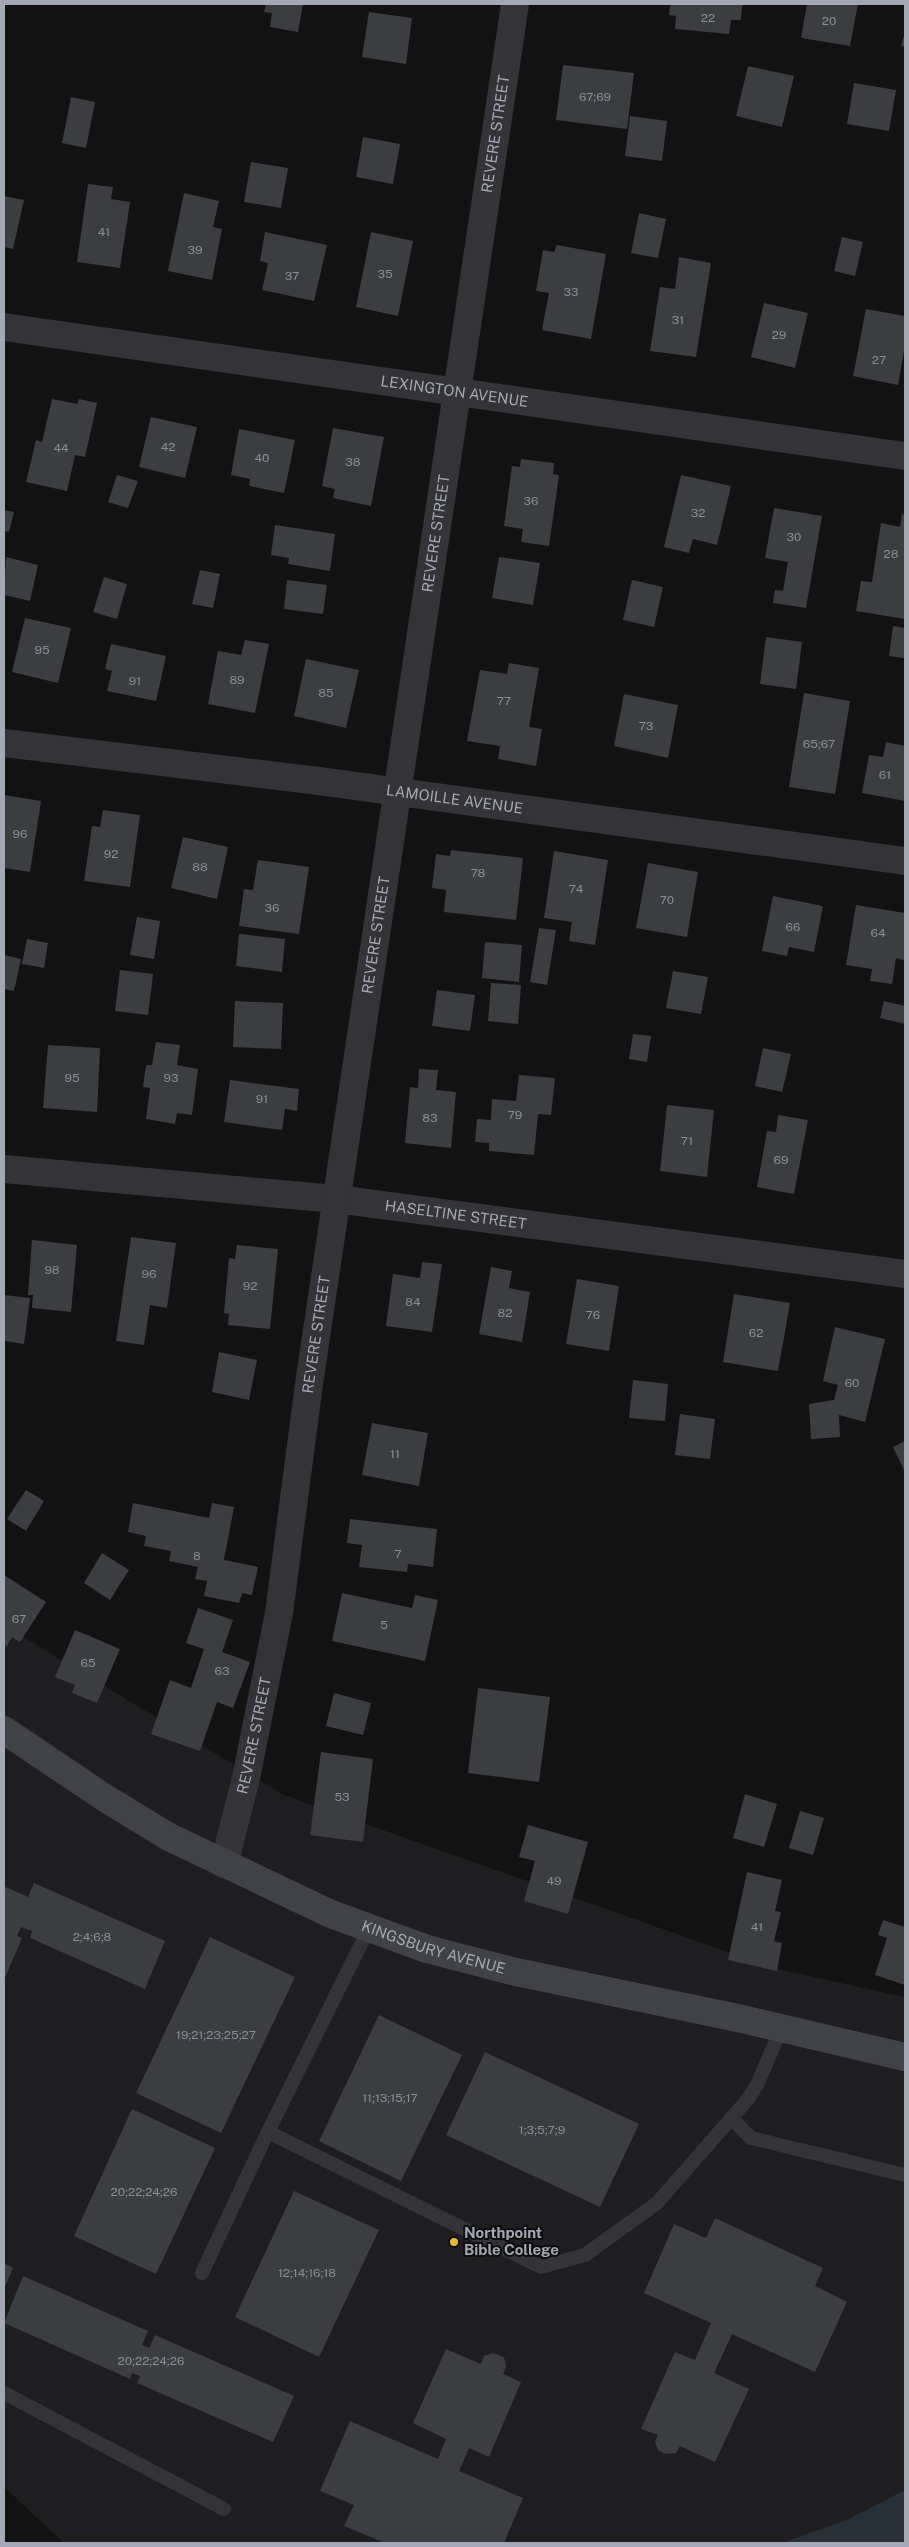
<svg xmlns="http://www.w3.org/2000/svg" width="909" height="2547" font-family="'Public Sans',sans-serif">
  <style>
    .built { fill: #1e1e20 }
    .water { fill: #283037 }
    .building { fill: #3c3d40 }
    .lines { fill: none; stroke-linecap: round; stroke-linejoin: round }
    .service { stroke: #333338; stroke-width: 14 }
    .minor { stroke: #333338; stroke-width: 28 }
    .secondary { stroke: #414248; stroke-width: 28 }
    .poi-dot { fill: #f2b82c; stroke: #0d0d0e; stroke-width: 2 }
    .labels { text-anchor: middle; stroke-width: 4; stroke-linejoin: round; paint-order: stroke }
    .number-label { font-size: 12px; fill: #898d97 }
    .street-label { font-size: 15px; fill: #a3a8b4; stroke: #0d0d0e }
    .poi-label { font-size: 15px; font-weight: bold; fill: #a3a8b4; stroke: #0d0d0e; text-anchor: start }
  </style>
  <rect width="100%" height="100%" fill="#121213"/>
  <path class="built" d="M4 1625 284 1795 773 1968 905 1997V2543H64L4 2487Z"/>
  <path class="water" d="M905 2490V2543H782L849 2519Z"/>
  <g class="building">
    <path d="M266 4H303L298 32 270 27 272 13 264 12Z"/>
    <path d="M670 4H742L741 20H731L729 34 675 29 676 16 669 15Z"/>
    <path d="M807 4H858L850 46 801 38Z"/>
    <path d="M369 12 412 18 406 64 362 57Z"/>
    <path d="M905 32V47L901 46Z"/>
    <path d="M563 65 634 73 627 129 556 120Z"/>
    <path d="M748 66 794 76 782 127 736 116Z"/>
    <path d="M854 83 896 90 889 131 847 124Z"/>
    <path d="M71 97 95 102 86 148 62 143Z"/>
    <path d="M630 116 667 121 662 161 625 156Z"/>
    <path d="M363 137 400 144 393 184 356 177Z"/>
    <path d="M251 162 288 168 281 208 244 202Z"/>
    <path d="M88 184 113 187 111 199 130 202 120 268 77 262Z"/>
    <path d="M184 193 219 201 213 227 222 229 212 280 168 271Z"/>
    <path d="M4 196 24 200 13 249 4 247Z"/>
    <path d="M639 213 666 219 658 258 631 253Z"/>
    <path d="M265 232 327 245 314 301 262 290 268 263 260 261Z"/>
    <path d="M371 232 413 241 398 316 356 307Z"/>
    <path d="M842 237 863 242 855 276 834 271Z"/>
    <path d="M557 245 606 254 591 339 542 330 549 293 536 291 543 250 554 252Z"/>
    <path d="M679 257 711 263 696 357 650 351 660 287 675 289Z"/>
    <path d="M764 303 808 313 795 368 751 357Z"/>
    <path d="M866 309 905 316V345L898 385 853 376Z"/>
    <path d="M52 399 77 404 79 399 97 403 85 457 75 455 67 491 26 482 36 440 42 442Z"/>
    <path d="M151 417 197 427 185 478 139 467Z"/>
    <path d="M333 428 384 437 371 506 333 498 335 489 322 486Z"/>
    <path d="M239 429 295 440 284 493 249 486 250 479 231 475Z"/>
    <path d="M521 459 554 463 553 474 559 475 549 546 521 542 523 529 504 526 512 466 520 467Z"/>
    <path d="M117 475 138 481 128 508 108 502Z"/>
    <path d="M681 475 731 486 717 545 693 539 689 553 664 547Z"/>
    <path d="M774 508 822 516 806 608 773 603 775 590 783 591 788 562 765 558Z"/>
    <path d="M4 510 14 512 9 532 4 531Z"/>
    <path d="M902 514 905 515V619L856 611 861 581 872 582 881 523 900 527Z"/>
    <path d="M275 525 335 534 330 571 288 564 289 558 271 555Z"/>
    <path d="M6 557 38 565 30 601 4 595Z"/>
    <path d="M499 557 540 563 533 605 492 598Z"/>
    <path d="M200 570 220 574 213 608 192 604Z"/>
    <path d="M104 577 127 584 117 619 93 612Z"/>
    <path d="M287 580 327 585 323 614 284 609Z"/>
    <path d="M632 580 663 587 654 627 623 620Z"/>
    <path d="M25 618 71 628 58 683 12 672Z"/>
    <path d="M893 626 905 628 904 658 889 656Z"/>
    <path d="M766 637 802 642 796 689 760 684Z"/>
    <path d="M245 640 269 644 255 713 208 704 218 651 241 655Z"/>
    <path d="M111 644 166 656 156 701 107 691 112 671 105 669Z"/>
    <path d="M306 659 359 670 346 728 294 716Z"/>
    <path d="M509 663 539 668 529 727 542 729 536 766 498 759 500 746 467 741 480 670 507 674Z"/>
    <path d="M804 693 850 701 835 794 789 787Z"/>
    <path d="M624 694 678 705 668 758 614 746Z"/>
    <path d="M886 742 905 746V801L862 793 869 755 883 757Z"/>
    <path d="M4 795 41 801 30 872 4 868Z"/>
    <path d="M103 810 140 815 130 887 84 881 92 826 100 827Z"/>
    <path d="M183 837 228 847 217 899 171 888Z"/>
    <path d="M451 850 523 858 516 920 444 912 446 890 432 888 436 854 450 856Z"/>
    <path d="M554 851 608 860 595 945 569 941 572 922 544 918Z"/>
    <path d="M258 860 309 867 299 934 239 926 244 889 253 890Z"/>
    <path d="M648 863 698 872 687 937 636 928Z"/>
    <path d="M773 896 823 906 814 952 789 947 787 956 762 951Z"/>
    <path d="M856 905 905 913 904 960 896 958 892 984 870 981 872 969 846 965Z"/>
    <path d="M137 917 160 921 154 959 130 955Z"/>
    <path d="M539 928 556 930 547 985 530 982Z"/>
    <path d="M239 934 285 939 282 972 236 966Z"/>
    <path d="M27 939 48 943 44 968 22 964Z"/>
    <path d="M485 942 522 945 519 982 482 978Z"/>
    <path d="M4 955 21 959 14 991 4 989Z"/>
    <path d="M120 970 153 974 148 1015 115 1011Z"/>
    <path d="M673 971 708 977 701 1014 666 1008Z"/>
    <path d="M491 983 521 985 518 1024 488 1021Z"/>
    <path d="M437 990 475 995 470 1031 432 1026Z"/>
    <path d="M235 1001 283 1003 281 1049 233 1047Z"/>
    <path d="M884 1001 905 1006V1024L880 1018Z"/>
    <path d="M633 1034 651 1036 647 1062 629 1059Z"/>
    <path d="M156 1042 180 1045 177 1065 198 1069 192 1115 177 1113 175 1124 146 1119 150 1088 143 1087 146 1065H152Z"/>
    <path d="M48 1045 100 1048 97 1112 43 1108Z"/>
    <path d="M763 1048 791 1054 782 1092 755 1086Z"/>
    <path d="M419 1069 438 1070 436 1090 456 1092 451 1148 405 1143 410 1087 418 1088Z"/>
    <path d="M519 1075 555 1078 551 1115 538 1114 534 1155 489 1151V1143L475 1142 477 1119 491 1120 492 1099 516 1101Z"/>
    <path d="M230 1080 299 1089 297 1111 285 1109 282 1130 224 1122Z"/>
    <path d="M667 1105 714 1110 707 1177 660 1171Z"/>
    <path d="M778 1115 808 1120 794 1194 757 1187 767 1131 776 1132Z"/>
    <path d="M131 1237 176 1243 167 1308 150 1305 144 1345 116 1341Z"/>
    <path d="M32 1240 77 1245 71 1312 32 1308 33 1295H28Z"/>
    <path d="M237 1245 278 1249 270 1329 228 1325 229 1314 224 1313 229 1258 235 1259Z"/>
    <path d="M422 1262 442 1264 432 1332 386 1326 393 1274 420 1278Z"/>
    <path d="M491 1267 512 1271 509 1288 530 1292 522 1342 479 1334Z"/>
    <path d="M577 1279 619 1286 609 1351 566 1344Z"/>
    <path d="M734 1294 790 1303 778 1371 723 1362Z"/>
    <path d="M4 1295 30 1298 24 1344 4 1341Z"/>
    <path d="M835 1327 885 1339 865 1422 839 1415 840 1437 811 1439 809 1404 834 1400 838 1385 823 1381Z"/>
    <path d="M219 1352 257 1360 249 1400 212 1392Z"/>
    <path d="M633 1380 668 1384 665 1421 629 1418Z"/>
    <path d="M680 1414 715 1419 710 1459 675 1455Z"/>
    <path d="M372 1423 428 1433 419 1486 362 1475Z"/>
    <path d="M905 1441V1472L893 1447Z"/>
    <path d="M26 1490 44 1501 26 1531 7 1519Z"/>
    <path d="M133 1503 209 1518 212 1503 234 1507 224 1560 258 1567 252 1595 242 1593 239 1603 204 1596 207 1581 195 1579 198 1567 169 1561 171 1551 144 1546 146 1536 128 1532Z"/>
    <path d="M350 1519 437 1529 433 1567 408 1564 407 1572 359 1567 362 1545 347 1543Z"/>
    <path d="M102 1553 129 1570 110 1600 84 1583Z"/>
    <path d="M4 1575 46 1602 20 1642 12 1637 7 1646 4 1644Z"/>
    <path d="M342 1593 412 1608 415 1595 438 1600 425 1661 332 1641Z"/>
    <path d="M198 1608 233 1620 222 1652 250 1662 233 1708 217 1702 200 1751 151 1734 170 1680 191 1688 204 1649 186 1643Z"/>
    <path d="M75 1630 120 1649 97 1703 72 1693 75 1685 55 1677Z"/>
    <path d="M478 1688 550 1697 539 1782 468 1773Z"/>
    <path d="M334 1693 371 1703 363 1735 326 1726Z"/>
    <path d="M321 1752 373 1759 363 1842 310 1835Z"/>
    <path d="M745 1794 777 1804 764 1847 733 1838Z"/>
    <path d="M800 1811 824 1818 813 1855 789 1848Z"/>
    <path d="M528 1825 588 1842 568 1914 524 1901 535 1861 519 1857Z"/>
    <path d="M747 1872 782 1880 775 1911 781 1912 774 1941 782 1943 777 1971 728 1960Z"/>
    <path d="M34 1883 165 1941 145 1989 30 1938 32 1931 21 1927 17 1936 22 1938 4 1980V1893L6 1887 28 1897Z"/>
    <path d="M883 1920 905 1927V1985L875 1975 887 1938 878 1935Z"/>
    <path d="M210 1937 295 1977 221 2133 136 2093Z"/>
    <path d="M379 2015 462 2055 401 2181 319 2141Z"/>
    <path d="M485 2052 639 2124 600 2207 446 2135Z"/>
    <path d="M132 2109 215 2148 156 2274 74 2236Z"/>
    <path d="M294 2191 379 2230 319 2357 235 2317Z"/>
    <path d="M715 2218 823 2268 815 2286 847 2302 815 2372 732 2334 714 2373 749 2389 715 2462 680 2446 676 2453 665 2454 658 2450 655 2442 658 2435 641 2429 675 2352 695 2360 711 2323 644 2293 674 2224 706 2238Z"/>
    <path d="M4 2263 13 2268 4 2289Z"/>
    <path d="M23 2276 148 2331 142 2345 149 2348 155 2335 294 2396 273 2442 137 2383 140 2376 132 2373 130 2379 4 2323Z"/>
    <path d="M446 2349 481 2364 484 2356 493 2353 504 2357 506 2367 503 2374 521 2382 489 2457 469 2448 459 2471 523 2498 504 2543H385L344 2526 354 2505 320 2491 350 2421 438 2459 446 2439 413 2423Z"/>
  </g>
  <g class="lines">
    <g class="service">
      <path d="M732 2119 751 2138 905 2175"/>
      <path d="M268 2132 541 2267 585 2255 657 2203 748 2099 757 2085 781 2029"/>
      <path d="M202 2273 264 2140 369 1928"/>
      <path d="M4 2393 224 2509"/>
    </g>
    <g class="minor">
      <path id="s1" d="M4 327 905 456"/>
      <path id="s2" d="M4 743 319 781 905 861"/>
      <path id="s3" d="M4 1169 336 1199 905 1274"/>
      <path id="s4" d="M224 1864 246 1778 279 1613 309 1384 515 4"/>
    </g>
    <path class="secondary" id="s5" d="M4 1730 105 1798 169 1837 331 1914 427 1949 516 1972 733 2017 905 2057"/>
  </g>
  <circle class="poi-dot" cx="454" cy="2242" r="5"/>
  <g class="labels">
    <g class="number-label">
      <text x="708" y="22">22</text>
      <text x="829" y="25">20</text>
      <text x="595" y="101">67;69</text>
      <text x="104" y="236">41</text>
      <text x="195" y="254">39</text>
      <text x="385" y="278">35</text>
      <text x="292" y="280">37</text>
      <text x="571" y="296">33</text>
      <text x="678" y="324">31</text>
      <text x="779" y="339">29</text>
      <text x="879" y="364">27</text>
      <text x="168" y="451">42</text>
      <text x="61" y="452">44</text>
      <text x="262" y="462">40</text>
      <text x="353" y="466">38</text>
      <text x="531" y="505">36</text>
      <text x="698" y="517">32</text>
      <text x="794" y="541">30</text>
      <text x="891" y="558">28</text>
      <text x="42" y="654">95</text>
      <text x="237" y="684">89</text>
      <text x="135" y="685">91</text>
      <text x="326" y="697">85</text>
      <text x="504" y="705">77</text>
      <text x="646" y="730">73</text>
      <text x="819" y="748">65;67</text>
      <text x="885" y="779">61</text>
      <text x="20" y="838">96</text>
      <text x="111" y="858">92</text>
      <text x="200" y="871">88</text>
      <text x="478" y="877">78</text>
      <text x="576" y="893">74</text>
      <text x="667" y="904">70</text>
      <text x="272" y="912">36</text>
      <text x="793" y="931">66</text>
      <text x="878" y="937">64</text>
      <text x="72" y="1082">95</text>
      <text x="171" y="1082">93</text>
      <text x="262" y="1103">91</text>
      <text x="515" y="1119">79</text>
      <text x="430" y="1122">83</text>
      <text x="687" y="1145">71</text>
      <text x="781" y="1164">69</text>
      <text x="52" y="1274">98</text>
      <text x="149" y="1278">96</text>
      <text x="250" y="1290">92</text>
      <text x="413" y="1306">84</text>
      <text x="505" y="1317">82</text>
      <text x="593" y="1319">76</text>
      <text x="756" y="1337">62</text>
      <text x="852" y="1387">60</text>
      <text x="395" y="1458">11</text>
      <text x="398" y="1558">7</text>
      <text x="197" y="1560">8</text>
      <text x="19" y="1623">67</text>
      <text x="384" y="1629">5</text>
      <text x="88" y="1667">65</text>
      <text x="222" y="1675">63</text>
      <text x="342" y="1801">53</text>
      <text x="554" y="1885">49</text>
      <text x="757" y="1931">41</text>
      <text x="92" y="1941">2;4;6;8</text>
      <text x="216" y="2039">19;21;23;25;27</text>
      <text x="390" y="2102">11;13;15;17</text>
      <text x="542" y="2134">1;3;5;7;9</text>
      <text x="144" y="2196">20;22;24;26</text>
      <text x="307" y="2277">12;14;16;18</text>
      <text x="151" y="2365">20;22;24;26</text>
    </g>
    <g class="street-label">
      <text dy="5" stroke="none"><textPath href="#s4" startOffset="1752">REVERE STREET</textPath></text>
      <text dy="5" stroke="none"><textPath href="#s1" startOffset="455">LEXINGTON AVENUE</textPath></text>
      <text dy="5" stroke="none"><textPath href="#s4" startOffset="1348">REVERE STREET</textPath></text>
      <text dy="5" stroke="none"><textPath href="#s2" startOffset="454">LAMOILLE AVENUE</textPath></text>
      <text dy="5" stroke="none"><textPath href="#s4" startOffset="942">REVERE STREET</textPath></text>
      <text dy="5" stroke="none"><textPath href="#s3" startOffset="454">HASELTINE STREET</textPath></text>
      <text dy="5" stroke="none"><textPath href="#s4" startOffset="538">REVERE STREET</textPath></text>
      <text dy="5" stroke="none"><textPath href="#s4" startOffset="132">REVERE STREET</textPath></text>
      <text dy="5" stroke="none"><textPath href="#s5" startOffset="484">KINGSBURY AVENUE</textPath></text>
    </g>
    <g class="poi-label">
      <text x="464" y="2238">Northpoint<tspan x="464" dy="17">Bible College</tspan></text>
    </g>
  </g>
  <rect width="909" height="2547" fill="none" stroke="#a3a8b4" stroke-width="10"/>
</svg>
